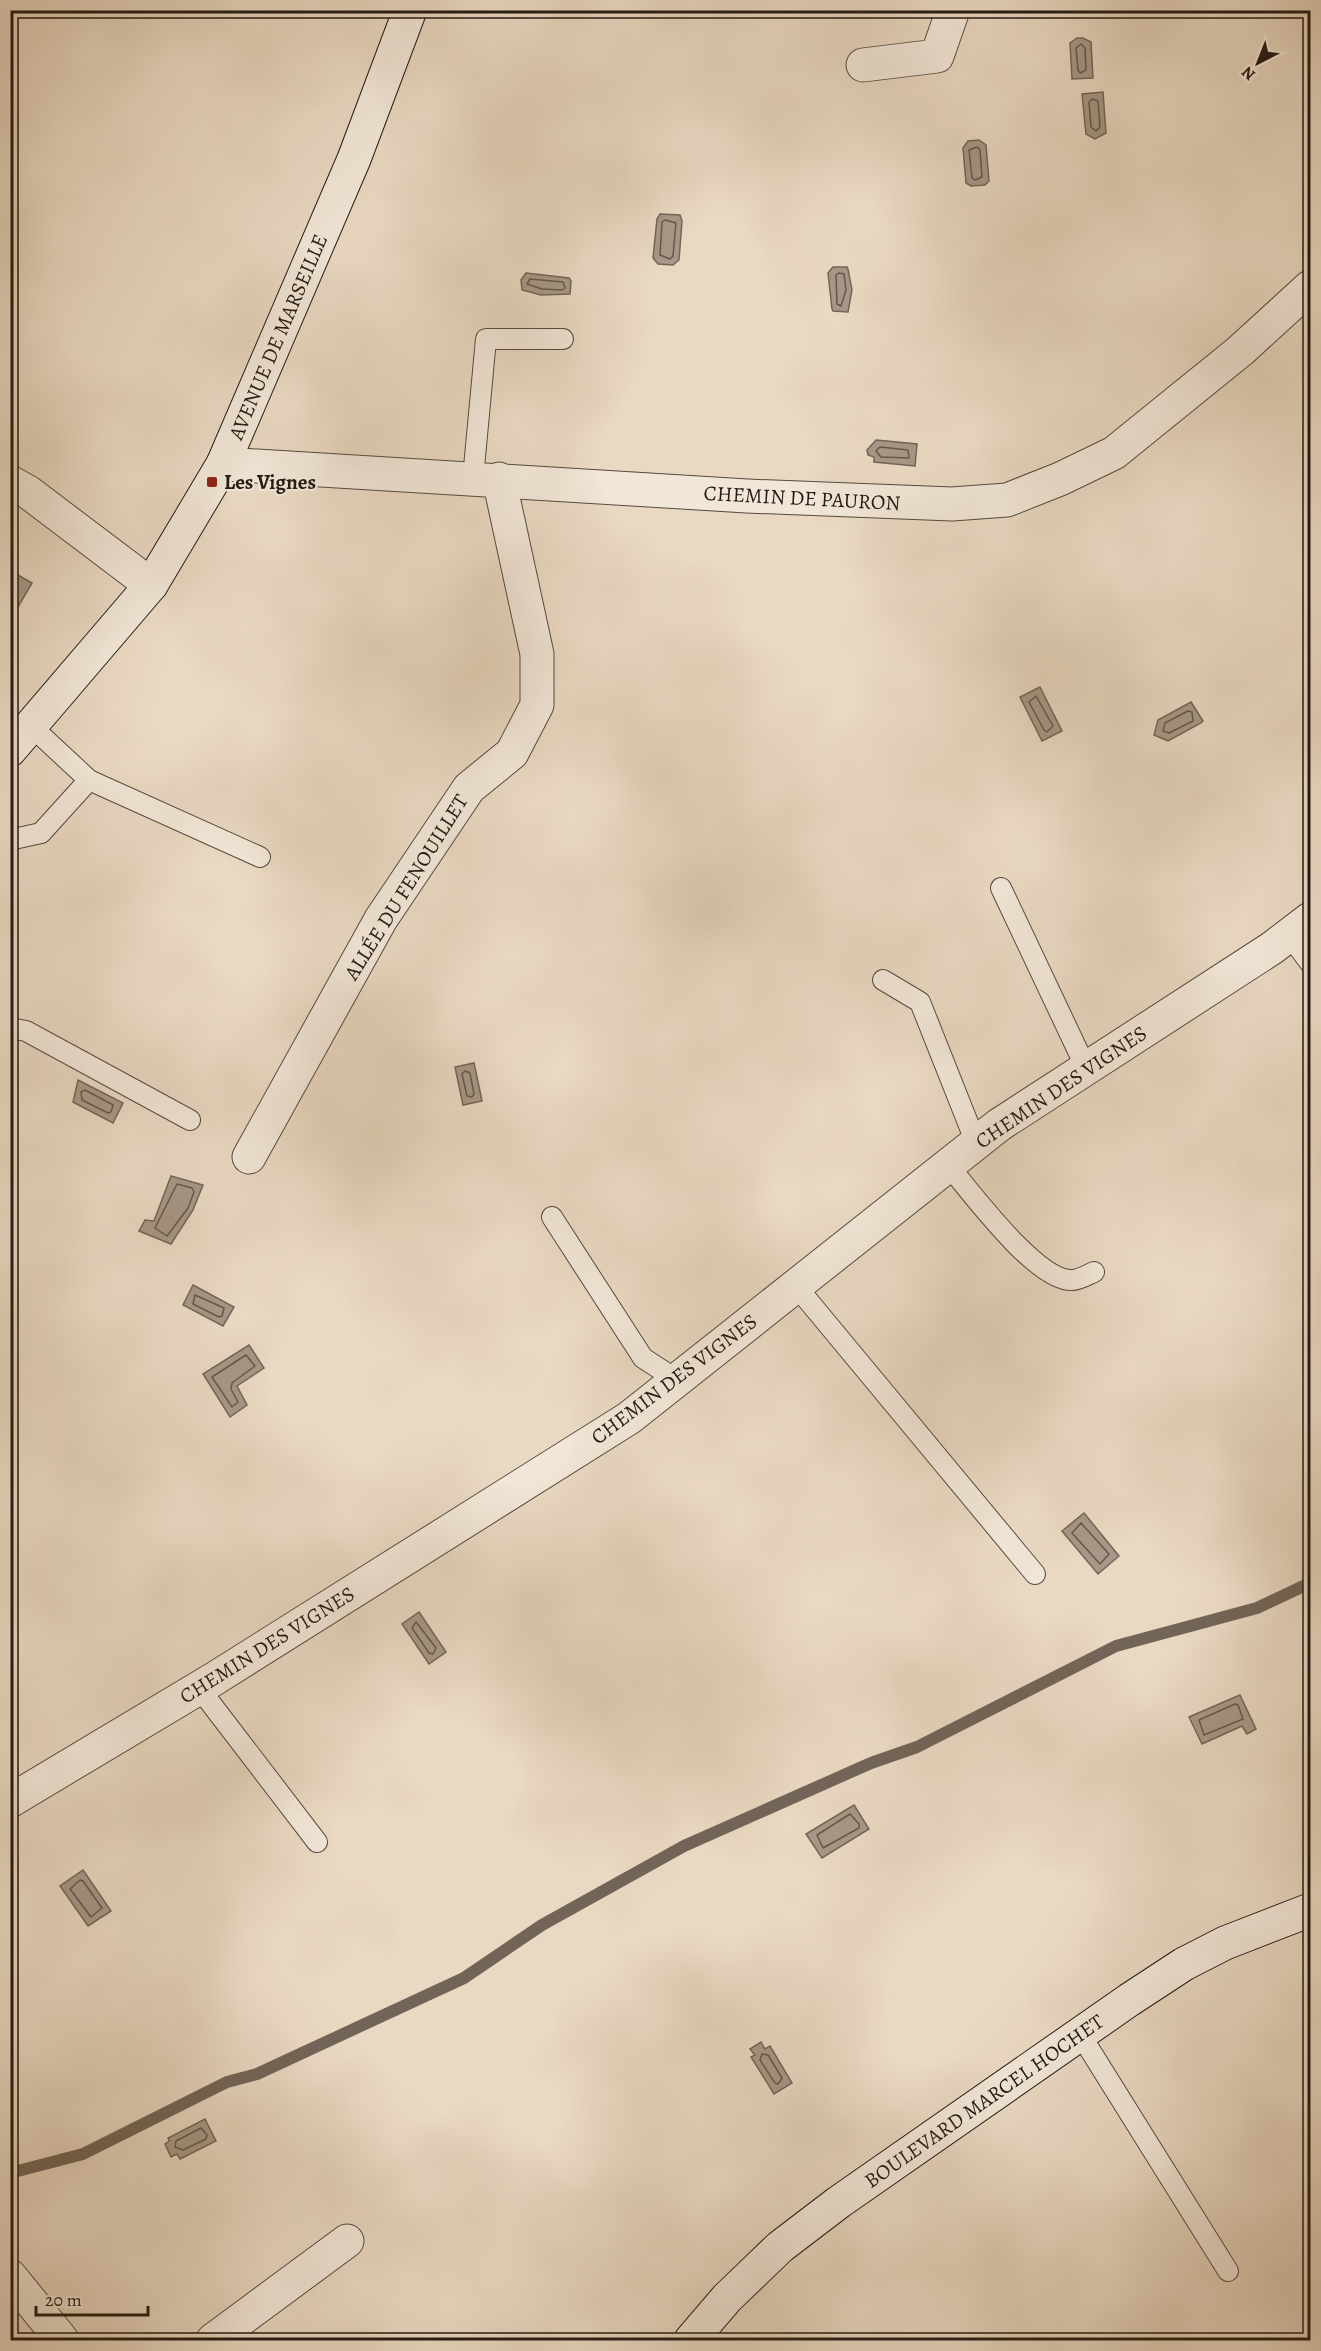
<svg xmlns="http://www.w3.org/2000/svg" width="1321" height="2351" font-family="Alegreya,serif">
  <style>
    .water { fill: #a69786; stroke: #726558; stroke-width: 1.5 }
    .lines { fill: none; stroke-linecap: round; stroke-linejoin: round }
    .shore { stroke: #64584c; stroke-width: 1.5 }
    .stream { stroke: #726558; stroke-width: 12 }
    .lane-casing { stroke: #544a3e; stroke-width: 22 }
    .street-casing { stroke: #544a3e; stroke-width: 35 }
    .secondary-casing { stroke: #231a12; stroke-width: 35 }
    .lane { stroke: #f1e6d7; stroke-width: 20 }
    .street { stroke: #f1e6d7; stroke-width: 33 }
    .secondary { stroke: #f1e6d7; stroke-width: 33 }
    .poi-dot { fill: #8f2418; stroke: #f1e6d7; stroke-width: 2 }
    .labels { text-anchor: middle; stroke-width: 4.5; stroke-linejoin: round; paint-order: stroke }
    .street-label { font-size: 21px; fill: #231a12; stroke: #f1e6d7 }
    .poi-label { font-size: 21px; font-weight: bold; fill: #231a12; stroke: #f1e6d7; text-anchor: start }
  </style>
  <rect width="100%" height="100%" fill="#e9d8c2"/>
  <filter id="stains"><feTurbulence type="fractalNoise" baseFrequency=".00333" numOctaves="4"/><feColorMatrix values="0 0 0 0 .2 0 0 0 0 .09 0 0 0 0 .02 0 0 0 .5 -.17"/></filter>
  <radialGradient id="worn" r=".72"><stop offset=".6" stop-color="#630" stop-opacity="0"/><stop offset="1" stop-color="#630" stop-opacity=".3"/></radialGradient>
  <g class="water">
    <path d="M1077 38H1083L1091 42 1093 78 1072 79 1070 43Z"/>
    <path d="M1103 92 1106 133 1095 139 1086 134 1082 94Z"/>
    <path d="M979 140 986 145 989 181 985 185 971 186 966 183 963 148 968 141Z"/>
    <path d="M660 214 680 215 682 221 679 260 673 265 658 264 653 258 657 219Z"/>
    <path d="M833 267H847L848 269 852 290 848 312 833 311 832 309 828 273Z"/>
    <path d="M526 273 569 278 571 281 570 294 541 295 522 290 521 280Z"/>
    <path d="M876 440 917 444 915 466 874 462V457L868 455 867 450Z"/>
    <path d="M11 571 32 583 11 619Z"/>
    <path d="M1040 687 1062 731 1042 741 1020 697Z"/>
    <path d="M1191 702 1203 721 1201 723 1168 741 1154 735 1158 720Z"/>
    <path d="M474 1063 482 1101 463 1105 455 1067Z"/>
    <path d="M78 1080 123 1103 113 1123 73 1102Z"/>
    <path d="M171 1176 203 1185 193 1210 171 1244 139 1231 145 1220 154 1221Z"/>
    <path d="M193 1285 234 1307 223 1326 183 1305Z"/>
    <path d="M249 1345 264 1368 237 1386 247 1405 230 1417 203 1374Z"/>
    <path d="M1084 1513 1119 1556 1098 1574 1062 1531Z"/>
    <path d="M419 1612 446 1652 429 1664 402 1624Z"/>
    <path d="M1240 1695 1256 1729 1247 1734 1242 1726 1202 1744 1189 1717Z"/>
    <path d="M854 1805 869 1829 822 1858 806 1834Z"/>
    <path d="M83 1870 111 1911 88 1926 60 1886Z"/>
    <path d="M761 2042 765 2049 770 2046 792 2083 774 2094 751 2057 755 2055 750 2049Z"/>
    <path d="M205 2119 216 2141 180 2159 177 2154 171 2157 165 2144 169 2141 168 2138Z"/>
  </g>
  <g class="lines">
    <g class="shore">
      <path d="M1081 44 1085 48 1086 70 1080 73 1078 70 1076 48Z"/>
      <path d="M1092 99 1098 101 1100 127 1096 131 1091 127 1089 102Z"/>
      <path d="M977 147 980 150 982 177 975 180 972 178 969 150Z"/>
      <path d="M665 220 676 223 673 256 670 259 660 255 662 222Z"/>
      <path d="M839 273 844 274 846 290 841 306 837 304 836 275Z"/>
      <path d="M530 279 563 282 565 288 562 290 542 289 527 284Z"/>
      <path d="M880 447 908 450 909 458 881 457 876 451Z"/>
      <path d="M1036 696 1053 726 1047 732 1044 730 1029 702Z"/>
      <path d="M1188 711 1192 712 1193 721 1169 733 1163 731 1165 723Z"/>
      <path d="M465 1071 470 1073 474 1094 472 1097 467 1096 462 1074Z"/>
      <path d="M85 1090 113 1105 111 1112 108 1113 82 1100 81 1092Z"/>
      <path d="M177 1184 192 1188 194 1192 188 1208 167 1236 155 1228Z"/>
      <path d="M195 1295 224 1308 222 1316 219 1317 193 1304Z"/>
      <path d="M246 1355 255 1366 232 1383 231 1389 238 1402 232 1407 212 1377Z"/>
      <path d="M1081 1523 1109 1554 1100 1564 1072 1533Z"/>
      <path d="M416 1622 436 1648 433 1654 429 1653 412 1628Z"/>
      <path d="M1235 1704 1238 1705 1243 1719 1204 1735 1199 1720Z"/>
      <path d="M850 1814 859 1824V1828L823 1848 817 1835Z"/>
      <path d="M80 1880 83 1881 102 1908 91 1917 70 1889Z"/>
      <path d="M762 2054 768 2055 782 2078 778 2084 775 2083 760 2060Z"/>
      <path d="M201 2128 207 2135 206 2139 183 2150 175 2147 176 2141Z"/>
    </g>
    <path class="stream" d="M10 2173 83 2154 227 2082 257 2074 464 1978 542 1925 684 1846 871 1763 917 1747 1116 1646 1257 1608 1310 1583"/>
    <g class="lane-casing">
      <g id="lane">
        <path d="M473 478 486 339H563"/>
        <path d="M32 727 89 780 260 857"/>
        <path d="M10 843 14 839 41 833 89 780"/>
        <path d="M1001 888 1086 1068"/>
        <path d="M1289 935 1310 963"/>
        <path d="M883 980 920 1002 976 1143"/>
        <path d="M10 1028 26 1031 190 1120"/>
        <path d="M948 1165C971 1192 1037 1282 1072 1280 1079 1280 1087 1275 1094 1272"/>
        <path d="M552 1217 643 1358 677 1380"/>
        <path d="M796 1286 1035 1574"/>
        <path d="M199 1688 317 1842"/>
        <path d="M1080 2034 1228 2271"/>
      </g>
    </g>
    <g class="street-casing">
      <g id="street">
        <path d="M863 65 937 56 953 10"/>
        <path d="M223 464 747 496 952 504 1007 500 1060 479 1114 453 1240 351 1310 287"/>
        <path d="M10 482 28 492 151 585"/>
        <path d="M249 1157 381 919 469 788 512 753 537 705V654L499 479"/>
        <path d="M10 1801 214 1679 629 1418 999 1125 1272 948 1310 919"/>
        <path d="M10 2276 62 2340"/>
        <path d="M213 2340 347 2241"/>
      </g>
    </g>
    <g class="secondary-casing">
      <g id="secondary">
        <path d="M10 750 151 585 223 464 354 159 410 10"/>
        <path d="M691 2340 727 2298 780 2247 839 2202 1129 2000 1184 1964 1225 1943 1310 1910"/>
      </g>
    </g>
    <use href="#lane" class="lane"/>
    <use href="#street" class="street"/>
    <use href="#secondary" class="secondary"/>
  </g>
  <rect class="poi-dot" x="206" y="476" width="12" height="12" rx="3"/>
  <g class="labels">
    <g class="street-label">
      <text transform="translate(278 337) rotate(-67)" y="7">AVENUE DE MARSEILLE</text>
      <text transform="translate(802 498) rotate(3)" y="7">CHEMIN DE PAURON</text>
      <text transform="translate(406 887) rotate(-58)" y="7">ALLÉE DU FENOUILLET</text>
      <text transform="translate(1061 1087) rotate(-34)" y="7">CHEMIN DES VIGNES</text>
      <text transform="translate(674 1379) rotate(-37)" y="7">CHEMIN DES VIGNES</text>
      <text transform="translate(267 1645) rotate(-32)" y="7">CHEMIN DES VIGNES</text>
      <text transform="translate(984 2101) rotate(-35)" y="7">BOULEVARD MARCEL HOCHET</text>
    </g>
    <g class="poi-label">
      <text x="224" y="489">Les Vignes</text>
    </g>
  </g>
  <rect width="1321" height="2351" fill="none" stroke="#e9d8c2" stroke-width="36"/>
  <rect x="12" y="12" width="1297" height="2327" fill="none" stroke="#231a12" stroke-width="3"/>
  <rect x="18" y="18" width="1285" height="2315" fill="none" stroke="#231a12" stroke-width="1.5"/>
  <g transform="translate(1258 63) rotate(222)" stroke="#f1e6d7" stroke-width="4.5" paint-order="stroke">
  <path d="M0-4.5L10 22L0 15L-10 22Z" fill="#231a12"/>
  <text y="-9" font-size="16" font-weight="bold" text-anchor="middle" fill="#231a12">N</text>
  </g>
  <path d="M36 2306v9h112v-9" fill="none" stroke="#231a12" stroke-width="3"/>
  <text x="45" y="2306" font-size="18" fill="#231a12" stroke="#f1e6d7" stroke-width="4.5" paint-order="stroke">20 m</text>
  <rect width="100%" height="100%" filter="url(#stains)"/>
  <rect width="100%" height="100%" fill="url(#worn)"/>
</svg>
